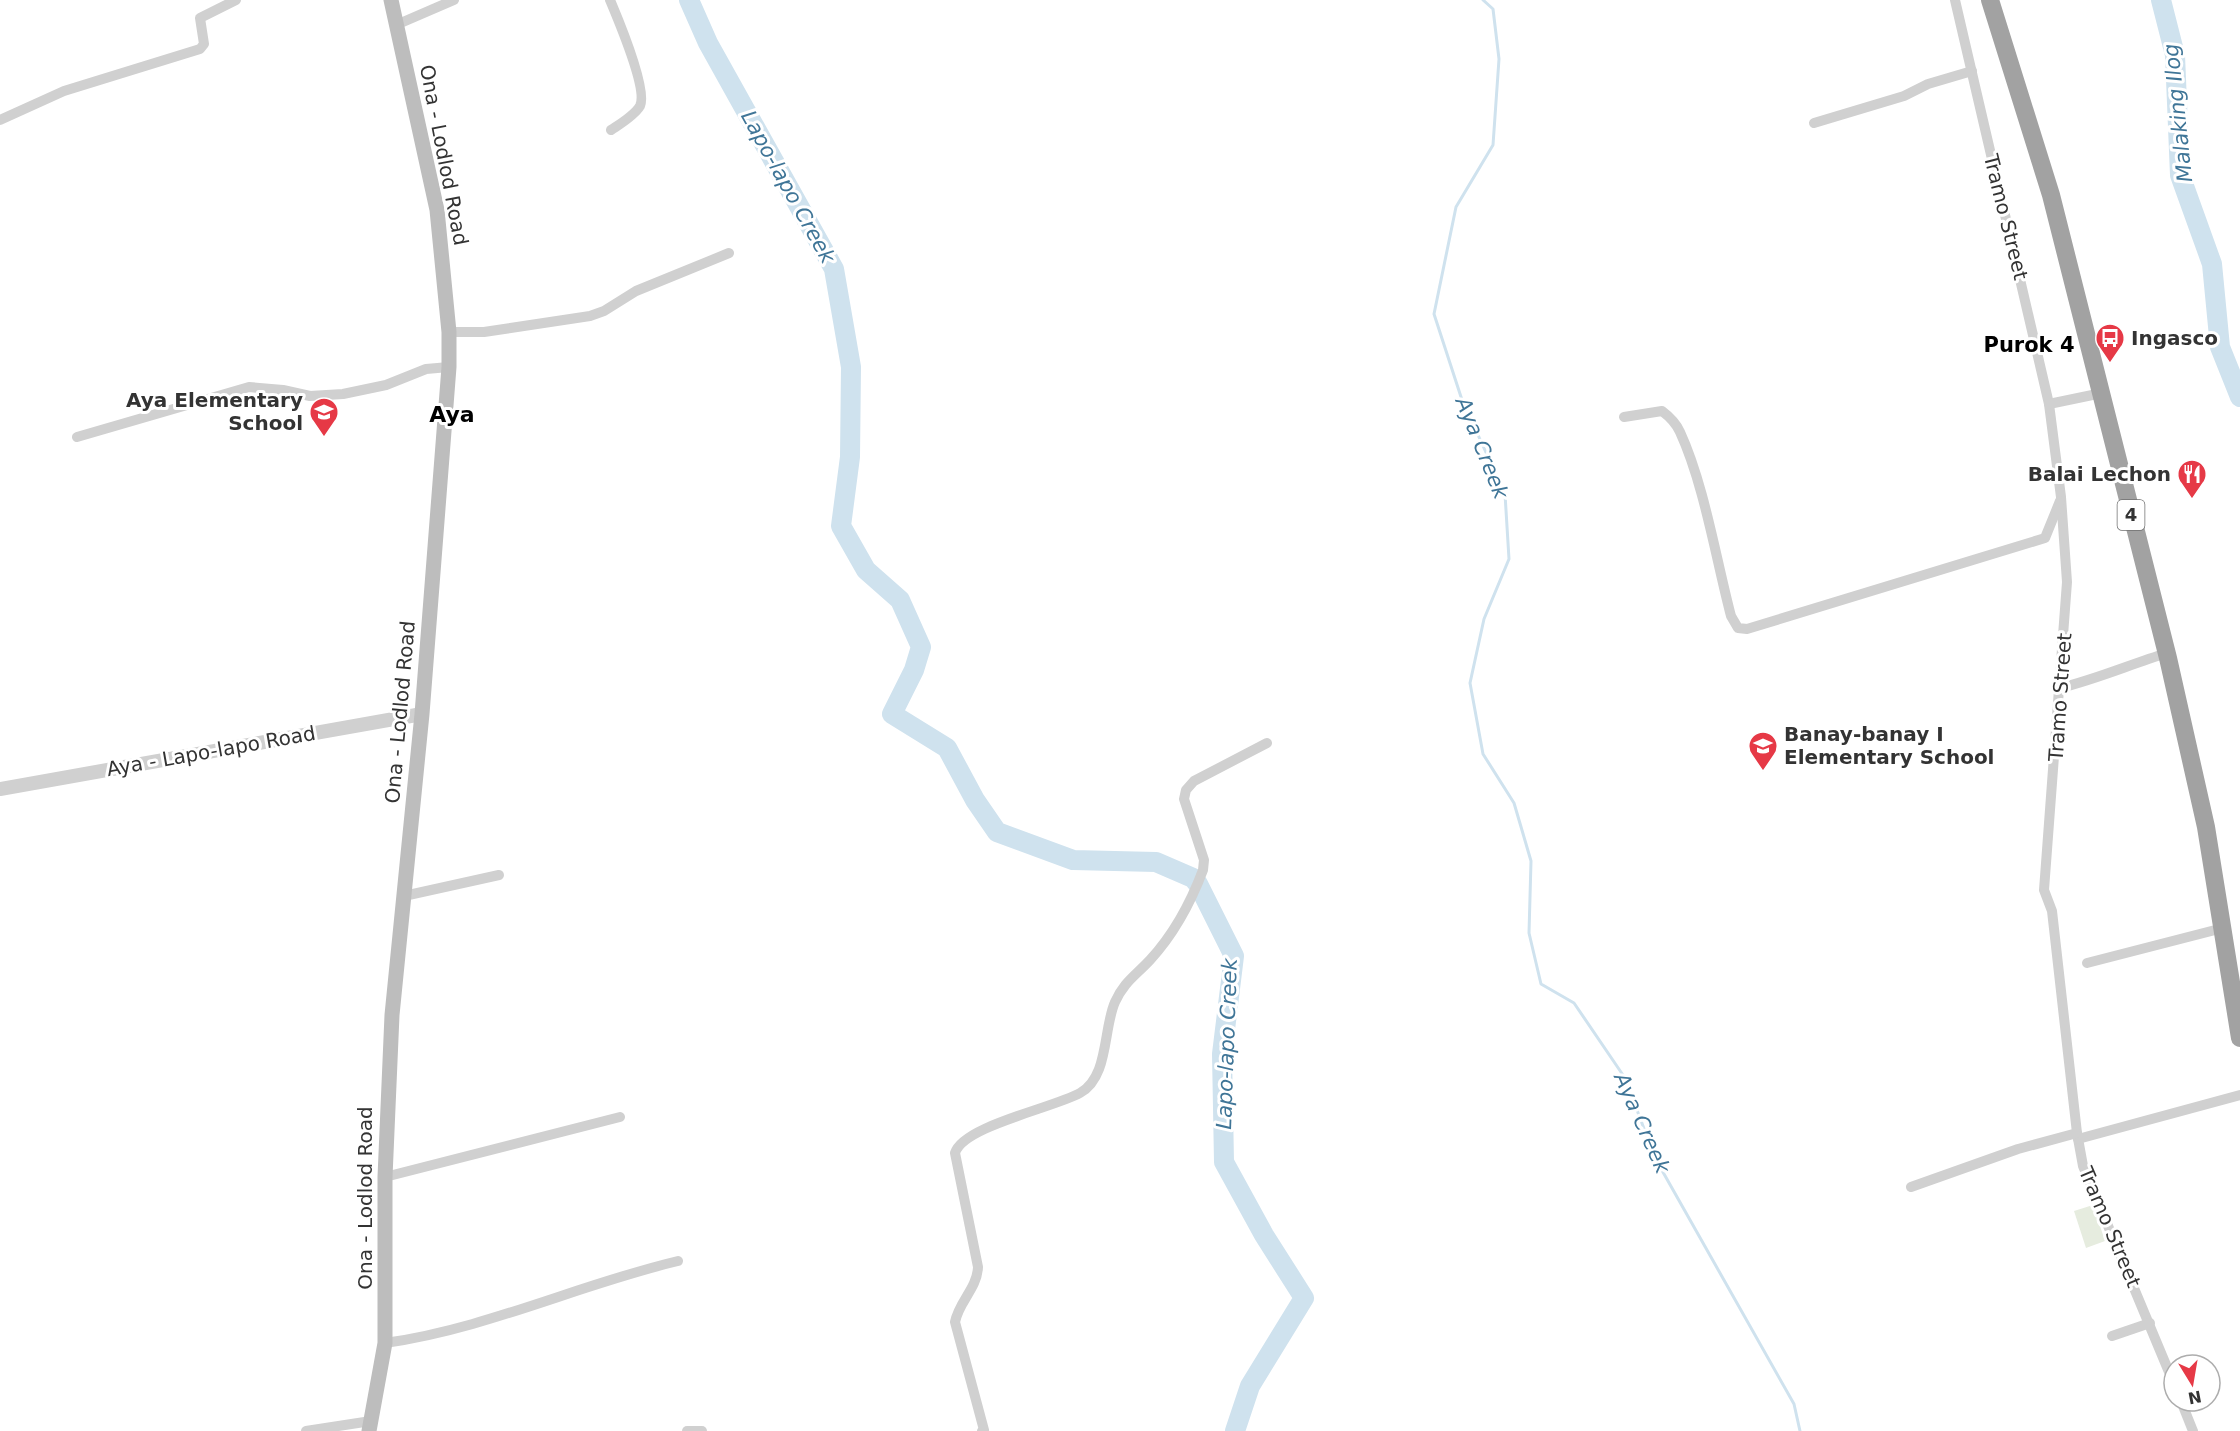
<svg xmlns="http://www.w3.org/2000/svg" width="2240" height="1431" font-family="'DejaVu Sans',sans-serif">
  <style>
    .green { fill: #e6ecdf }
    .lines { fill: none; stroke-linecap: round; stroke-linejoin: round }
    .stream { stroke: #cfe2ee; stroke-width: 3 }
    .river { stroke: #cfe2ee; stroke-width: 20 }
    .minor { stroke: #d0d0d0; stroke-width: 10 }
    .tertiary { stroke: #d0d0d0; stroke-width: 14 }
    .secondary { stroke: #bdbdbd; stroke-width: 15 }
    .trunk { stroke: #a2a2a2; stroke-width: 18 }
    .labels { text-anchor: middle; stroke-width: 6; stroke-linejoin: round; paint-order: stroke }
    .shield { fill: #fff; stroke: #707070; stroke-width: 1.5 }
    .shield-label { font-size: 18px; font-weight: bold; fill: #333 }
    .street-label { font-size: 20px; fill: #333; stroke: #fff }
    .poi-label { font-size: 20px; font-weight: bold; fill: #333; stroke: #fff; text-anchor: start }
    .water-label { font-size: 21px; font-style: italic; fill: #3f7597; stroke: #fff }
    .neighbourhood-label { font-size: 21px; font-weight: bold; fill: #000; stroke: #fff }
    .quarter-label { font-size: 22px; font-weight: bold; fill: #000; stroke: #fff }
  </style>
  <rect width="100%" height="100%" fill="#fff"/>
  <path class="green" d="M2093 1205 2105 1241 2086 1248 2074 1211Z"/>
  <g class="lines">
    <path class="stream" d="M1483 0 1493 9 1499 59 1493 145 1456 207 1434 314 1462 400 1505 494 1509 559 1484 619 1470 683 1483 754 1514 803 1531 861 1529 933 1541 984 1574 1003 1625 1078 1655 1158 1794 1404 1800 1431"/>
    <g class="river">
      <path d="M689 0 708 43 834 269 851 367 850 457 841 526 866 570 900 600 921 647 914 670 892 714 947 748 975 800 997 832 1073 860 1156 862 1193 878 1198 884 1234 956 1222 1054 1224 1162 1264 1235 1304 1298 1250 1386 1235 1431"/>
      <path d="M2161 0 2175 55 2180 175 2212 264 2220 347 2240 397"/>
    </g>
    <g class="minor">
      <path d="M610 0C618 19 648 90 640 106 634 116 620 124 611 130"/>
      <path d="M1955 0 2049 404 2061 497 2067 582 2044 890 2052 911 2077 1133 2083 1166 2174 1384"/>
      <path d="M396 25 454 0"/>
      <path d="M0 120 64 91 200 49 204 44 200 18 236 0"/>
      <path d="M1814 123 1904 96 1928 84 1972 71"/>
      <path d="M449 332H484L590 316 604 311 636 291 729 253"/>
      <path d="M2049 404 2102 393"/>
      <path d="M1624 417 1662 411C1670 417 1676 423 1680 432 1704 484 1716 559 1731 616L1738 628 1747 629 2045 538 2060 501"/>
      <path d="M77 437 249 387 283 390 310 396 343 394 386 385 426 369 449 367"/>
      <path d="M2060 688C2097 679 2131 664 2167 653"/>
      <path d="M404 896 499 875"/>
      <path d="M2087 963 2223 928"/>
      <path d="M2078 1139 2240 1095"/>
      <path d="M385 1177 620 1117"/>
      <path d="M1911 1187 2018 1149 2077 1133"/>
      <path d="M2112 1336 2150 1323"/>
      <path d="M385 1343C486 1329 580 1284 678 1261"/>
      <path d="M2181 1401 2193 1431"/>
      <path d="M306 1431 371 1421"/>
      <path d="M687 1431H702"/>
      <path d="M982 1431 984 1430 955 1322C959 1301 977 1289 978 1267L955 1153C963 1126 1053 1108 1080 1093 1109 1077 1103 1029 1115 1002 1124 982 1135 976 1150 960 1173 935 1191 902 1203 870L1204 860 1184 799 1186 790 1194 781 1267 743"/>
    </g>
    <path class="tertiary" d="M0 789 422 714"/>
    <path class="secondary" d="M369 1431 385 1343V1177L392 1015 422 714 449 367V332L437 210 391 0"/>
    <path class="trunk" d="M1990 0 2051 195 2168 658 2206 827 2240 1038"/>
  </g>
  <defs>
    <g id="bus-pin" transform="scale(1.5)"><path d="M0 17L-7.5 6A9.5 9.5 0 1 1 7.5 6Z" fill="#e63946" stroke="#fff"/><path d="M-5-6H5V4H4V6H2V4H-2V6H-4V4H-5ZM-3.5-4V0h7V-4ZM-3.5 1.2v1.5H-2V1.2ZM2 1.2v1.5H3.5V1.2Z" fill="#fff"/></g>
    <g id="school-pin" transform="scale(1.5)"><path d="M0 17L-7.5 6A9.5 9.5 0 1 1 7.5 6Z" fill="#e63946" stroke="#fff"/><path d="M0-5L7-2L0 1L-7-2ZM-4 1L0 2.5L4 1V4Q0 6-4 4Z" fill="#fff"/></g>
    <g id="restaurant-pin" transform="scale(1.5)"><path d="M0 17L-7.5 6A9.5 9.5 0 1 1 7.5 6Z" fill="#e63946" stroke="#fff"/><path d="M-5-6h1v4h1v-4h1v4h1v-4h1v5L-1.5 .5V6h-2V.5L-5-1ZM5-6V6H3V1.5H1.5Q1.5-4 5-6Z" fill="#fff"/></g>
  </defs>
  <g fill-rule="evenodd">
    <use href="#bus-pin" x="2110" y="338"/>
    <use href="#school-pin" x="324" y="412"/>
    <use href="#restaurant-pin" x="2192" y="474"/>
    <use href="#school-pin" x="1763" y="746"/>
  </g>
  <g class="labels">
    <rect class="shield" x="2117.5" y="500" width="27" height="30" rx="4.5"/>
    <g class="shield-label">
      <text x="2131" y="521">4</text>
    </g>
    <g class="street-label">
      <text transform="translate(444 155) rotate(79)" y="7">Ona - Lodlod Road</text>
      <text transform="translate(2006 217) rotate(76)" y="7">Tramo Street</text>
      <text transform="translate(2060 697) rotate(-86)" y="7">Tramo Street</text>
      <text transform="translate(400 712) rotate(-85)" y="7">Ona - Lodlod Road</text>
      <text transform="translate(211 751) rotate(-10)" y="7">Aya - Lapo-lapo Road</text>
      <text transform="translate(365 1198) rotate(-90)" y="7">Ona - Lodlod Road</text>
      <text transform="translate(2110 1227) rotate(67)" y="7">Tramo Street</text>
    </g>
    <g class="poi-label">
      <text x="2131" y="345">Ingasco</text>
      <text x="303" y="407" text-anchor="end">Aya Elementary<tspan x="303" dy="23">School</tspan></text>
      <text x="2171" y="481" text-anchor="end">Balai Lechon</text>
      <text x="1784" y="741">Banay-banay Ⅰ<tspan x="1784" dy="23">Elementary School</tspan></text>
    </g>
    <g class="water-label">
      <text transform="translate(2178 113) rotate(-96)" y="7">Malaking Ilog</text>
      <text transform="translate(788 187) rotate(61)" y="7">Lapo-lapo Creek</text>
      <text transform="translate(1482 448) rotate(68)" y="7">Aya Creek</text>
      <text transform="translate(1227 1044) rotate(-88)" y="7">Lapo-lapo Creek</text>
      <text transform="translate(1642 1123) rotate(66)" y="7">Aya Creek</text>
    </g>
    <g class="neighbourhood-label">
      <text x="2029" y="352">Purok 4</text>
    </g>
    <g class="quarter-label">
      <text x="452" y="422">Aya</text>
    </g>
  </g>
  <g transform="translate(2192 1383) rotate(169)"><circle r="28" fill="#ffffff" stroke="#adadad" stroke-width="1.5"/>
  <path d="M0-4.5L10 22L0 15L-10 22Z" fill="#e63946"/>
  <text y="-9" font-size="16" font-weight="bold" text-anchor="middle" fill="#333333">N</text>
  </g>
</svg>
